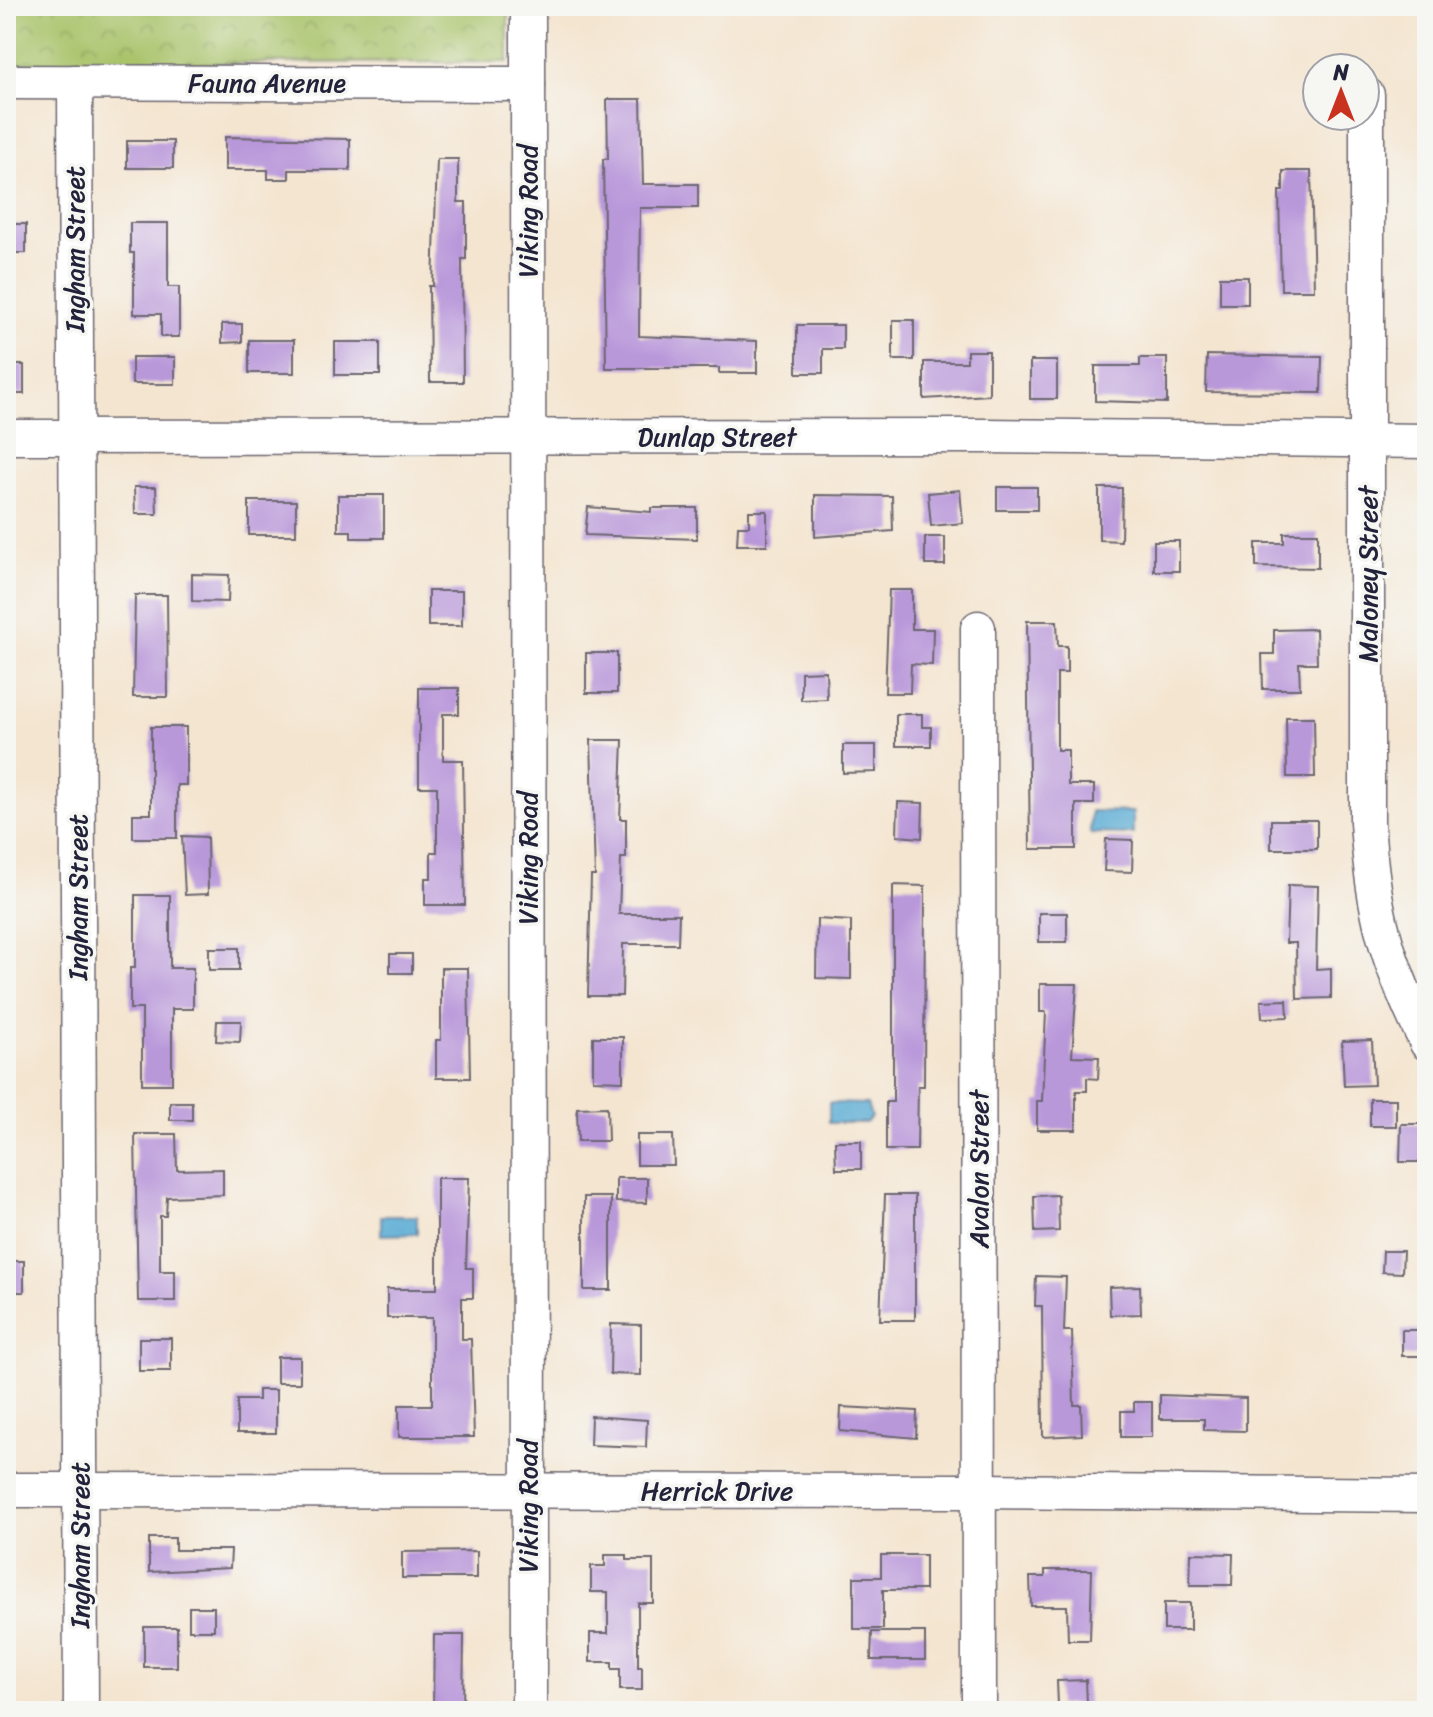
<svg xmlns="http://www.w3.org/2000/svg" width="1433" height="1717" font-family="Sriracha,sans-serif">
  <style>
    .park { fill: url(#park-crowns); stroke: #647252; stroke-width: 2 }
    .water { fill: #58abd4; stroke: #3d6688; stroke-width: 2 }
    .building { fill: #b998da }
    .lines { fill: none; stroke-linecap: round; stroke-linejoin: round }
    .minor-casing { stroke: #6c666f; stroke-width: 37 }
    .minor { stroke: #fff; stroke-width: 34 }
    .labels { text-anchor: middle; stroke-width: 7; stroke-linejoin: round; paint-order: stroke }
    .street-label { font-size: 26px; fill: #22223b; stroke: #f6f6f2 }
  </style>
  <defs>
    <pattern id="park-crowns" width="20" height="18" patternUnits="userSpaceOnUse" patternTransform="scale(2)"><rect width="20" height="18" fill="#a7c268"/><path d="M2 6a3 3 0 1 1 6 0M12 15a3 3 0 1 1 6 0" fill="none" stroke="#8fa65b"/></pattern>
  </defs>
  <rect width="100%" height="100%" fill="#f6f6f2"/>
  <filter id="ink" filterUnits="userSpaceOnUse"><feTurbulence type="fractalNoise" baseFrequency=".0125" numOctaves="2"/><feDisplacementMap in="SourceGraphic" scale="16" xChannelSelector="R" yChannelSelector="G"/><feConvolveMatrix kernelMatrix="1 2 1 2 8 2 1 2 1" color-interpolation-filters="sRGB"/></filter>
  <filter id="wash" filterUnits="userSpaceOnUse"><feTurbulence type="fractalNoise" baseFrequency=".006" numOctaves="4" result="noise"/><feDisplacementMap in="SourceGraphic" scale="32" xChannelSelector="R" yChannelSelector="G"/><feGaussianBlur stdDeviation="1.8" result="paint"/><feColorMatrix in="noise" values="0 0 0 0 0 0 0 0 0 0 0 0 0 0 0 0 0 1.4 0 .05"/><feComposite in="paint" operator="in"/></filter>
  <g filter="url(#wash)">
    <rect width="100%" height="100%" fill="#f4e5d0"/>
    <path class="park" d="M6 6H508V62L6 64Z"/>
    <g class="water">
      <path d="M1091 811 1133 812V834L1090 833Z"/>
      <path d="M829 1103 867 1104 871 1117 866 1123H829Z"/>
      <path d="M381 1216H417V1234L381 1235Z"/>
    </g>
    <g id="blocks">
      <g class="building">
        <path d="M607 99H641L643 184H698V208H640L639 336 757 341V373H719V368H606L603 159H608Z"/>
        <path d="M225 137 350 139V170H289V179H268V170H225Z"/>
        <rect x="127" y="141" width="46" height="27"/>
        <path d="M437 159H458V202H466V259H462L463 382H430L429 286H433Z"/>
        <path d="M1283 171H1311L1314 290H1281L1279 191H1283Z"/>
        <path d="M130 223H168V287H179V337H161V314H134V253H130Z"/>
        <rect x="6" y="224" width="20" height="29"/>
        <rect x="1220" y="277" width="28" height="27"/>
        <rect x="893" y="320" width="21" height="40"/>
        <path d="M222 324H242V342L222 343Z"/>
        <path d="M797 325H843V349H823V373H797Z"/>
        <rect x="249" y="340" width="45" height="33"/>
        <rect x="335" y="342" width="45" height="33"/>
        <path d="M967 351H989V395L924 399V362H967Z"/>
        <path d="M1207 355 1322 357 1321 393 1206 392Z"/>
        <rect x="132" y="357" width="43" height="27"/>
        <path d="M1140 358H1167V403L1095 401V366H1140Z"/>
        <rect x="1030" y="361" width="27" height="38"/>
        <rect x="6" y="365" width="18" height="29"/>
        <path d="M134 487H156L157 514H135Z"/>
        <rect x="997" y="487" width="40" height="23"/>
        <path d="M1099 488H1122L1121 541 1099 540Z"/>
        <path d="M960 490 963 523 931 526 928 493Z"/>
        <path d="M338 495H384V538H351V531H338Z"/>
        <path d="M815 495 892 496 893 531 815 537Z"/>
        <rect x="249" y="501" width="47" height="34"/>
        <path d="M588 507 651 512V508H697V539L585 535Z"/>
        <path d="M749 511H767V545H737L738 526H749Z"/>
        <path d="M1284 533H1318V568L1256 567V543H1284Z"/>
        <rect x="925" y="537" width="20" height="28"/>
        <rect x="1154" y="541" width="25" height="30"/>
        <path d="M192 574 229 575 228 602 192 601Z"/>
        <path d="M889 590H912V629H933L932 665 911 664 910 693H885Z"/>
        <rect x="428" y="591" width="34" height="35"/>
        <path d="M135 595H167L168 697H133Z"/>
        <path d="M1027 621H1057L1058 646H1067V673H1057V750H1068V785H1094V804H1076V849H1030Z"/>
        <path d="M1316 629 1317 663H1299L1300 689H1263L1262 654H1274V630Z"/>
        <rect x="586" y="653" width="31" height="40"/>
        <path d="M826 671 827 699 801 700V672Z"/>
        <path d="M419 688H459V714H443V760H463L465 905H425V878H431V852H437V787H419Z"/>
        <path d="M896 714H922V727H931V746H896Z"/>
        <path d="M1286 717H1314L1315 777H1287Z"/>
        <path d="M151 727H186V785H177V838H133V814H151Z"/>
        <path d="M591 740H623L620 819H626V858H621L619 914H679L678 944H623L622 996H588L591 876H595Z"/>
        <path d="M843 745H876V772L843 773Z"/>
        <path d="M898 802 923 803 922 838 897 836Z"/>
        <rect x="1271" y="820" width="46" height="29"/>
        <path d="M182 836 207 837 208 894 185 895Z"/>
        <path d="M1106 839 1133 840 1132 872 1104 871Z"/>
        <path d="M893 885 925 886 924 1086H918L917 1150H886V1102H893Z"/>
        <path d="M1288 885 1318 886 1316 969 1331 968V998L1297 999 1296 943H1286Z"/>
        <path d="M135 895H170V968H193V1009H172V1084H142V1009H130V968H135Z"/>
        <rect x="1039" y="913" width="28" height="29"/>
        <path d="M817 919 851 921V979L816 978Z"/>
        <rect x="209" y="948" width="30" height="22"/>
        <rect x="390" y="954" width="22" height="19"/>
        <path d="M441 968H468L470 1078H436V1040H441Z"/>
        <path d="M1040 984H1077L1072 1056 1099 1057 1098 1079 1087 1078V1091H1076V1130H1037V1101H1042L1046 1012H1040Z"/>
        <path d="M1287 1000 1288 1017 1262 1018 1261 1001Z"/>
        <path d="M217 1021H241L240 1042 216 1041Z"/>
        <path d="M593 1037H623V1081L593 1080Z"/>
        <path d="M1372 1040 1374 1085 1344 1086 1342 1041Z"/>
        <rect x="1370" y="1099" width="26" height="27"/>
        <rect x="170" y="1102" width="22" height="18"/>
        <path d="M607 1107 608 1141H578L577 1108Z"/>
        <path d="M1401 1124H1426V1162H1400Z"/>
        <path d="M135 1134H176L177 1170 223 1169V1195L167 1197 166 1216H160V1271H175V1301H138Z"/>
        <path d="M637 1135H673L674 1165H637Z"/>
        <path d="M835 1141H861V1169H836Z"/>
        <path d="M437 1178H469L466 1268H473V1298H462V1339H471L474 1437H399V1405H432V1318H387V1289H437Z"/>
        <path d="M616 1178H647V1203L616 1202Z"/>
        <path d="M885 1195H915V1320H880Z"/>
        <path d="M1058 1195 1059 1231 1035 1232 1034 1196Z"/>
        <rect x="584" y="1197" width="27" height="93"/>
        <path d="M1383 1251H1403L1402 1273 1382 1272Z"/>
        <rect x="6" y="1261" width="18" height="31"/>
        <path d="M1036 1276 1066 1277 1064 1331H1072L1074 1405H1081L1082 1435 1043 1437 1042 1306H1035Z"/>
        <path d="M1140 1286 1141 1314 1110 1315 1109 1287Z"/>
        <path d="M611 1324 641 1325V1375L610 1374Z"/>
        <rect x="1402" y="1330" width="25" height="26"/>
        <rect x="139" y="1338" width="32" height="33"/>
        <rect x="277" y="1357" width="23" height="26"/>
        <path d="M258 1390H276V1433H237V1400H258Z"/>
        <path d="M1160 1395 1246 1398V1431L1204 1430V1419H1160Z"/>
        <path d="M1134 1402H1152V1437H1121V1411H1134Z"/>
        <path d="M841 1407 917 1411 916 1438 840 1431Z"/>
        <path d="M591 1416 647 1420 646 1447 590 1445Z"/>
        <path d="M149 1538H175V1550H231L230 1568 149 1572Z"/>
        <path d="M477 1551V1578H402V1552Z"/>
        <path d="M1191 1553 1233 1554 1232 1585H1190Z"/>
        <path d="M605 1555H627V1560H653V1603H638V1667H642V1690H620V1669H612V1662H590V1633H608V1592H591V1566H605Z"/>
        <path d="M881 1555H925V1590H883V1629H854V1577H881Z"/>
        <path d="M1045 1570H1092L1090 1640H1068L1067 1606H1031L1030 1577H1045Z"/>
        <rect x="1164" y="1603" width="26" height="27"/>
        <rect x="189" y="1607" width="25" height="23"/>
        <rect x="144" y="1627" width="33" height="40"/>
        <path d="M872 1632H925V1660H871Z"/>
        <path d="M434 1635H464L463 1711H433Z"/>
        <path d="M1086 1680 1087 1704 1058 1705 1057 1681Z"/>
      </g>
    </g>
  </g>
  <g filter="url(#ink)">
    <use href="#blocks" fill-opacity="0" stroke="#6c666f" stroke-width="2"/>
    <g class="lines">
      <g class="minor-casing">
        <g id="minor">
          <path d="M528 6 529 1711"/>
          <path d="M6 82 528 84"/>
          <path d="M75 82 81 1711"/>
          <path d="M1367 95V822C1373 914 1386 960 1427 1043"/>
          <path d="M6 437 986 436 1427 441"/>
          <path d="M978 628 979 1711"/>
          <path d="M6 1490 979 1491 1427 1495"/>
        </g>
      </g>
      <use href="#minor" class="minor"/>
    </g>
  </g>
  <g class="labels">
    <g class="street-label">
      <text x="267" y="92">Fauna Avenue</text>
      <text transform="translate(528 211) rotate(-90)" y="9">Viking Road</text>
      <text transform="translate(75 249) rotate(-90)" y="9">Ingham Street</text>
      <text x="717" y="446">Dunlap Street</text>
      <text transform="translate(1368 574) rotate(-90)" y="9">Maloney Street</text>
      <text transform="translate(528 858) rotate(-90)" y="9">Viking Road</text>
      <text transform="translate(78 897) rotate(-90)" y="9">Ingham Street</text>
      <text transform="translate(979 1169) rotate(-90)" y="9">Avalon Street</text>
      <text x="717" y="1500">Herrick Drive</text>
      <text transform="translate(528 1506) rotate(-90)" y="9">Viking Road</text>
      <text transform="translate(80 1545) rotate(-90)" y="9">Ingham Street</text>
    </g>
  </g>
  <rect width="1433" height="1717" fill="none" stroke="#f6f6f2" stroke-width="32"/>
  <g transform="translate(1341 92)"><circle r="38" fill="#f6f6f2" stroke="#a1a1a9" stroke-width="2"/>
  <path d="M0-6L14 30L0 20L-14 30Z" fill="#c8321e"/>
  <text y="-12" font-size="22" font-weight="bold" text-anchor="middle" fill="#22223b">N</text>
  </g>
</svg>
